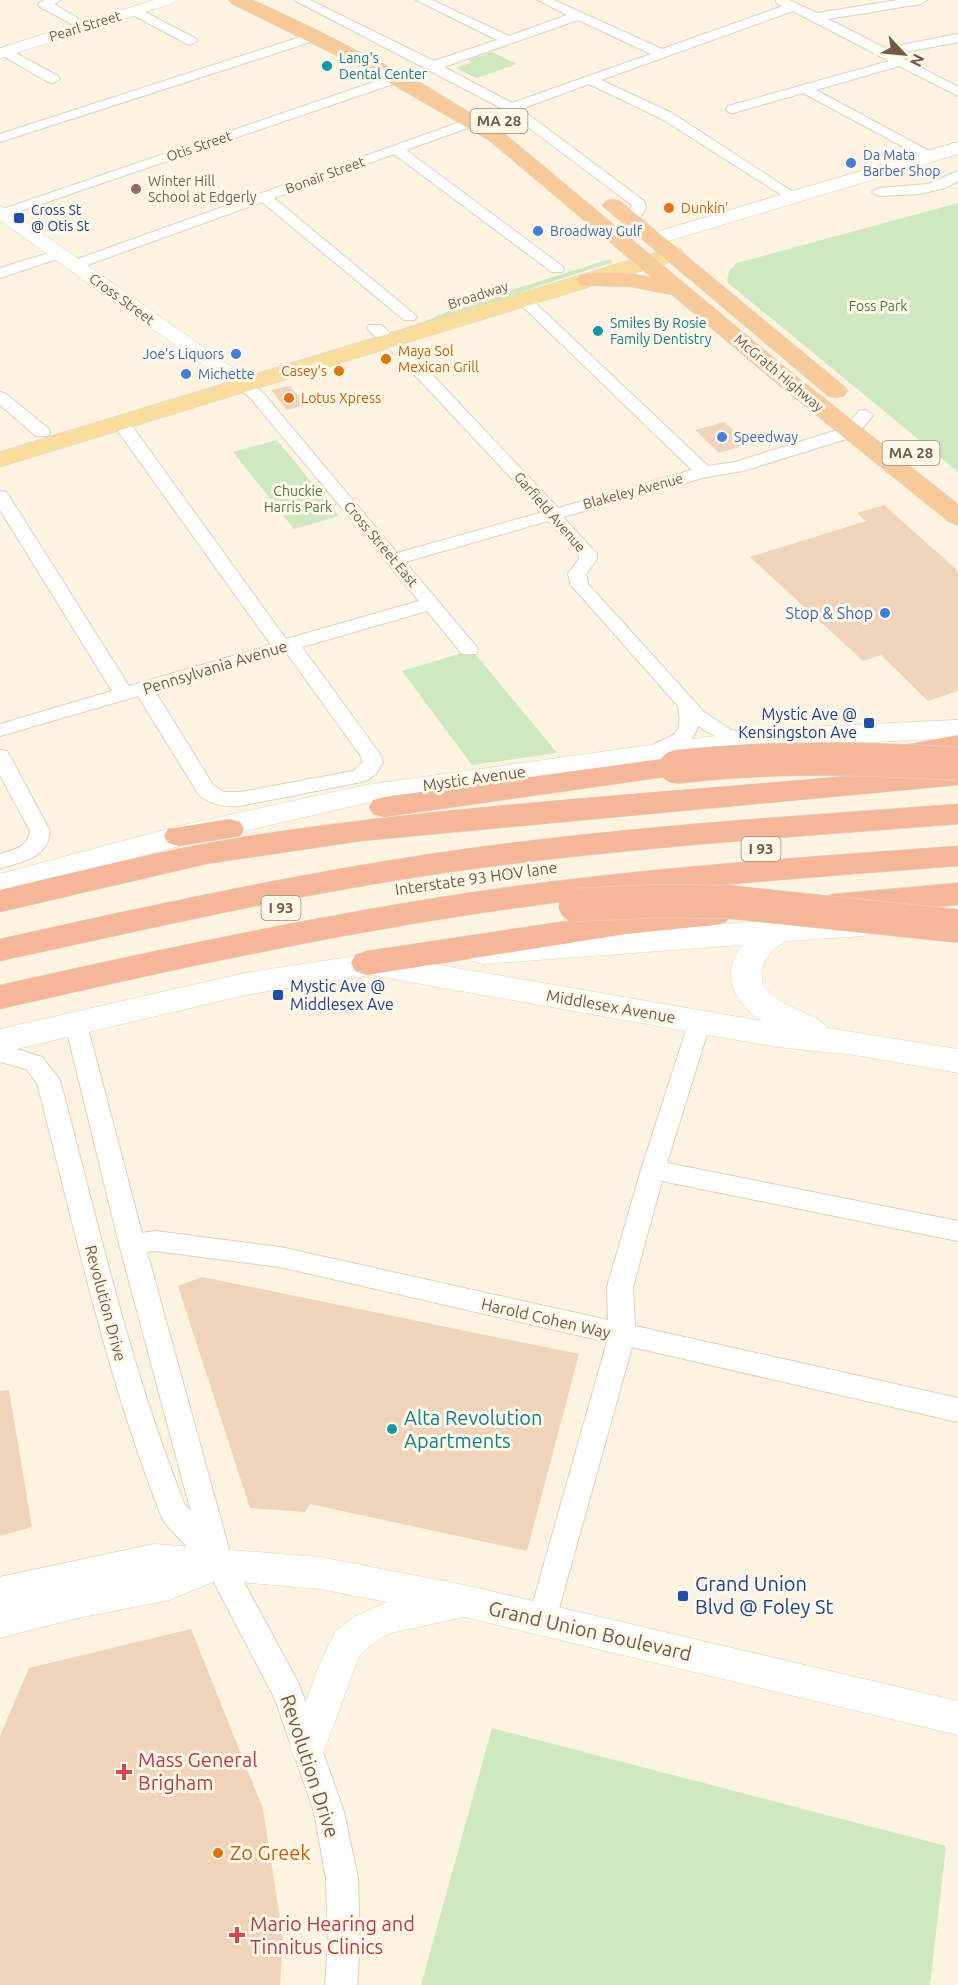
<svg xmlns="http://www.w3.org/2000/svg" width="958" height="1985" font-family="Ubuntu,sans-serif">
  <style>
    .green { fill: #cee9c0 }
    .building { fill: #f1d3b9 }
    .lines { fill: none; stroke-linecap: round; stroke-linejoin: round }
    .minor-casing { stroke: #e0d0bd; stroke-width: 2 }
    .tertiary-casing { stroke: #e0d0bd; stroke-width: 1 }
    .secondary-casing { stroke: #e5d1bb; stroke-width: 1 }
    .primary-casing { stroke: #ddd7d3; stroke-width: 1 }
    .trunk-casing { stroke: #ddd7d3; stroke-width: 1 }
    .motorway-casing { stroke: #ddd7d3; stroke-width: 1 }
    .minor { fill: #fff; fill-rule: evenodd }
    .tertiary { fill: #fff; fill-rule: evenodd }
    .secondary { fill: #fff; fill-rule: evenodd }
    .primary { fill: #fadd9a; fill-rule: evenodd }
    .trunk { fill: #f8ca99; fill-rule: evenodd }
    .motorway { fill: #f6b798; fill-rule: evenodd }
    .motorway-bridge-casing { stroke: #ddd7d3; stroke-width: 34; stroke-linecap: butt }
    .motorway-bridge { stroke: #f6b798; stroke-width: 33 }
    .culture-dot { fill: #0f9aa8; stroke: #fff7e7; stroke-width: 2 }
    .shop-dot { fill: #3f7fe0; stroke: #fff7e7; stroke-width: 2 }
    .education-dot { fill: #8d6e63; stroke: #fff7e7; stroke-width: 2 }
    .food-dot { fill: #e8710a; stroke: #fff7e7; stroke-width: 2 }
    .transit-dot { fill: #1a4fb4; stroke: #fff7e7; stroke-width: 2 }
    .health-dot { fill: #e0444e; stroke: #fff7e7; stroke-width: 2 }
    .labels { text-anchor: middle; stroke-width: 6; stroke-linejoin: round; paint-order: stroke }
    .far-street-label { font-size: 14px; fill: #725a48; stroke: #fff7e7 }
    .far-culture-label { font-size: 14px; fill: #0d838f; stroke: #fff7e7; text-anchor: start }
    .far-shop-label { font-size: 14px; fill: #366cbe; stroke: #fff7e7; text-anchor: start }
    .far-education-label { font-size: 14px; fill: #785e54; stroke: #fff7e7; text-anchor: start }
    .far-food-label { font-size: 14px; fill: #c56008; stroke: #fff7e7; text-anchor: start }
    .far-transit-label { font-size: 14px; fill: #164399; stroke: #fff7e7; text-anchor: start }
    .far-park-label { font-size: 14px; fill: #4d7841; stroke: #fff7e7 }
    .shield { fill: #fff7e7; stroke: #9c8978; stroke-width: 1.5 }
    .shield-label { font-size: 15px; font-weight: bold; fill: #725a48 }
    .shop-label { font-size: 16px; fill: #366cbe; stroke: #fff7e7; text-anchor: end }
    .street-label { font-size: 16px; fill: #725a48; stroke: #fff7e7 }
    .transit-label { font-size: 16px; fill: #164399; stroke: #fff7e7; text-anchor: end }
    .near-culture-label { font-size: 20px; fill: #0d838f; stroke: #fff7e7; text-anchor: start }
    .near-transit-label { font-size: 20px; fill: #164399; stroke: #fff7e7; text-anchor: start }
    .near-street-label { font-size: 20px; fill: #725a48; stroke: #fff7e7 }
    .near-health-label { font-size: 20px; fill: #be3a42; stroke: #fff7e7; text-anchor: start }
    .near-food-label { font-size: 20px; fill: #c56008; stroke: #fff7e7; text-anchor: start }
  </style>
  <rect width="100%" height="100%" fill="#fcf3e1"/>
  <g class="green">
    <path d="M492 52 517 64 477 78 456 68 472 62 468 60Z"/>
    <path d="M958 203V472L727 282 729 271 737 263Z"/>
    <path d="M610 259 613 262C542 284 473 310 402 330L465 305Z"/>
    <path d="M277 440 339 516 294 529 233 452Z"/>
    <path d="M472 650 557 753 472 765 402 671Z"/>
    <path d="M492 1728 946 1846 930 1985H421Z"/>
  </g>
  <g class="building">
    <path d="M290 386 306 405 287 410 271 390Z"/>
    <path d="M724 422 749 444 719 453 695 430Z"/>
    <path d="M884 505 958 571V691L928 701 881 655 863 661 750 557 866 521 857 513Z"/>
    <path d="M202 1277 579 1354 527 1551 310 1504 305 1512 250 1508 178 1286Z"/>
    <path d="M9 1390 32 1527 0 1536V1391Z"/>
    <path d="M191 1629 263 1809 283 1938 280 1985H0V1736L29 1668Z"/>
  </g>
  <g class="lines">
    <g class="minor-casing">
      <g id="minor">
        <path d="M44 0H61L54 4 91 26 89 29H81L40 7 38 4Z"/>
        <path d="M294 0H310L434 61 497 40 416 0H432L509 36 567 15 538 0H554L662 49 783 6 777 4 776 0H789L817 13 898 0H927L921 4 828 19 885 48 958 34V42L895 54 958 87V96L899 66 816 90 933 153 935 156 928 160 803 93 733 113 728 112 726 109 728 106 889 61 793 11 601 80 672 113 796 194 798 197 796 200 791 201 662 119 589 84 521 109 644 201 646 208 636 224 631 225 624 221 632 205 512 115 506 125H496L494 122 503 109ZM578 20 651 54 512 103 444 67Z"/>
        <path d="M135 7 195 38 197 41 191 45 187 44 131 14 129 11 131 8Z"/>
        <path d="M316 32 322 36 320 39 0 142V134Z"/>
        <path d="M5 47 58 76 60 79 53 83 48 82 0 54V49Z"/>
        <path d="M397 74 404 78 402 81 0 218V210Z"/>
        <path d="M474 117 479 118 481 121 479 124 406 150 562 266 564 269 562 272H552L394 154 274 198 414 314 417 317 414 320H404L262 202 79 268H69L67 265 69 262Z"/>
        <path d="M958 171V181L945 188 920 194 879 196 872 192 879 188 928 184Z"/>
        <path d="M58 250 63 251 65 254 63 257 0 278V268Z"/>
        <path d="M524 295 529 297 708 466 735 462 844 428 859 411 865 410 873 415 856 436 743 471 706 477 563 517 597 554V559L586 574 588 584 704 712 731 730 762 736 765 740 762 744C740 750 716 738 698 726 693 744 668 762 649 757L646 752C659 732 686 747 678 706L571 585 568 574 579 559V555L548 521 405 562 476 646 478 650 476 654H462L427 611 302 647 380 754 383 762 376 774 366 781 240 806C225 807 211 805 199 795L138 696 0 736V724L112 691 0 510V491L6 492 9 496 129 686 271 645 115 427 113 423 115 419H127L286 639 419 601 252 400 236 385 238 382H250L264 394 397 553 543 512 397 356 369 331 367 328 369 325H381L409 350 558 508 692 470 519 303 516 300 519 297ZM286 652 360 755 363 762 353 771 240 792H224L213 785 155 691Z"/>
        <path d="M0 392 6 394 48 428 50 432 48 436H36L0 405Z"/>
        <path d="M0 750 7 751 10 756 50 831C48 858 22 862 0 868V854C14 850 28 847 30 831L0 775Z"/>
        <path d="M700 1013 708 1015 711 1021 667 1163 958 1221V1241L662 1181 633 1287 635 1326 958 1398V1422L632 1347 553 1630 543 1633 533 1630 528 1620 607 1342 280 1267 155 1251 147 1252 232 1560 299 1684 344 1812 358 1878 360 1943 357 1985H325L328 1943 326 1878 314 1812 275 1699 207 1569 164 1522 160 1513C106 1374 74 1227 37 1083L26 1069 0 1062V1044L42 1057 60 1080C98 1223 130 1368 185 1505L191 1512 119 1244 65 1024 68 1018 76 1016 84 1018 87 1024 142 1233 155 1231 280 1247 608 1320 607 1287 641 1170 689 1021 692 1015Z"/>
      </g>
    </g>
    <g class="tertiary-casing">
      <g id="tertiary">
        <path d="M154 0H176L174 3 0 58V48Z"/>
        <path d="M0 207 6 208 251 381 254 385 251 389H237L0 220Z"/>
        <path d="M154 1544 320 1557 469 1586 958 1701V1735L464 1617 391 1633 378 1639 359 1656 321 1759 308 1765 295 1759 290 1747 318 1668 335 1632 354 1617 387 1602 320 1589 218 1580 169 1600 73 1619 0 1638V1577Z"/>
      </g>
    </g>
    <g class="secondary-casing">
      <g id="secondary">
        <path d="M958 142V154L661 243 654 245 647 243 644 239 647 235Z"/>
        <path d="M958 720V738L807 745 707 755 366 803 179 846 0 894V874L179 826 366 785 707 737 807 727Z"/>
        <path d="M864 914 875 917 879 925 875 933 864 936 786 941C768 952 758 964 763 985 780 1010 817 1012 827 1028L958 1049V1073L855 1055 777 1047 371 975 245 995 0 1053V1029L245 973 395 950 406 953 410 960 762 1021C733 1002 720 974 742 945L483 964 472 961 468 953 472 945 483 942Z"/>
      </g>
    </g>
    <g class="primary-casing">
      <path id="primary" d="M673 247 681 249 684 254 681 259 0 467V452Z"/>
    </g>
    <g class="trunk-casing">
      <g id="trunk">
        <path d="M229 0H253L309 26 423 84 505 134 791 372 958 504V525L949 522 775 382 672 295 632 287 580 285 577 280 580 275C602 270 629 273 651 277L491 142 475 132 376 75 232 4Z"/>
        <path d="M613 199 620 201 844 386 848 391 844 396 836 398 828 396 606 209 602 205 606 201Z"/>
      </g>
    </g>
    <g class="motorway-casing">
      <g id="motorway">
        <path d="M958 735V753L901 764 891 762 886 755 891 748Z"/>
        <path d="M676 757 686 760 691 767 686 774 384 817 373 814 369 807 373 800 384 797Z"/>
        <path d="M958 765V785L361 841 206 864 0 912V890C91 868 183 845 276 832 502 799 731 790 958 765Z"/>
        <path d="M958 804V824C782 838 605 849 430 875 285 897 143 930 0 961V939C143 907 285 876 430 854 605 828 782 817 958 804Z"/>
        <path d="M229 819 240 822 244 829 240 836 179 846 168 843 164 836 168 829Z"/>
        <path d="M958 846V866C806 878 653 888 502 910 333 934 166 971 0 1009V985C166 948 333 912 502 888 653 867 806 857 958 846Z"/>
        <path d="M958 883V905L833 916 822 913 817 905 822 897 833 894Z"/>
        <path d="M715 903 726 906 731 914 726 922 715 925 626 934 367 975 355 971 351 963 355 955 367 951 626 912Z"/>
      </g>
    </g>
    <use href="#minor" class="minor"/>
    <use href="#tertiary" class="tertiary"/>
    <use href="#secondary" class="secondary"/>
    <use href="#primary" class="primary"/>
    <use href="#trunk" class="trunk"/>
    <use href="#motorway" class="motorway"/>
    <g class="motorway-bridge-casing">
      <g id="motorway-bridge">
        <path d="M676 767C770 756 863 758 958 764"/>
        <path d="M575 905 658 901 729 902 958 926"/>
      </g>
    </g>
    <use href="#motorway-bridge" class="motorway-bridge"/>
  </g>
  <g class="culture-dot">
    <circle cx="327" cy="66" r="6"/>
    <circle cx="598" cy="331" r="6"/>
    <circle cx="392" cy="1429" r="6"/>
  </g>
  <g class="shop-dot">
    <circle cx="851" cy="163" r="6"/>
    <circle cx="538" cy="231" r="6"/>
    <circle cx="236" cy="354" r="6"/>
    <circle cx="186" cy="374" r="6"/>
    <circle cx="722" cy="437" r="6"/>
    <circle cx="885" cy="613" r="6"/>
  </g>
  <circle class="education-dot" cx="136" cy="189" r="6"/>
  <g class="food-dot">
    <circle cx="669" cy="208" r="6"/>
    <circle cx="386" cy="359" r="6"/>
    <circle cx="339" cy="371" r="6"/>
    <circle cx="289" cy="398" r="6"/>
    <circle cx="218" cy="1853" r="6"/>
  </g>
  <g class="transit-dot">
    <rect x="13" y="212" width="12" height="12" rx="3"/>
    <rect x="863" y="717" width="12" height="12" rx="3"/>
    <rect x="272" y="989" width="12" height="12" rx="3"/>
    <rect x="677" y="1590" width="12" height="12" rx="3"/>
  </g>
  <g class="health-dot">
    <path d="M121 1763h6v6h6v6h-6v6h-6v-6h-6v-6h6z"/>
    <path d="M234 1926h6v6h6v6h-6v6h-6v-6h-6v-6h6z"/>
  </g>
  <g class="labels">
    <g class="far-street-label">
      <text transform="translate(85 26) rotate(-17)" y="5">Pearl Street</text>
      <text transform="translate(199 146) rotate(-19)" y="5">Otis Street</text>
      <text transform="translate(325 175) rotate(-20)" y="5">Bonair Street</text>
      <text transform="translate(478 295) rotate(-18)" y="5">Broadway</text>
      <text transform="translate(122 299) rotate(36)" y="5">Cross Street</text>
      <text transform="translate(779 373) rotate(40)" y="5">McGrath Highway</text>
      <text transform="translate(633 491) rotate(-15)" y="5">Blakeley Avenue</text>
      <text transform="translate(550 512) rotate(49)" y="5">Garfield Avenue</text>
      <text transform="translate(381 544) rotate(50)" y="5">Cross Street East</text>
    </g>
    <g class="far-culture-label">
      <text x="339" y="63">Lang's<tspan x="339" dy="16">Dental Center</tspan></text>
      <text x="610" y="328">Smiles By Rosie<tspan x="610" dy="16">Family Dentistry</tspan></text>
    </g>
    <g class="far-shop-label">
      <text x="863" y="160">Da Mata<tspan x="863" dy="16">Barber Shop</tspan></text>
      <text x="550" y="236">Broadway Gulf</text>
      <text x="224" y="359" text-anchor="end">Joe's Liquors</text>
      <text x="198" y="379">Michette</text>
      <text x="734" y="442">Speedway</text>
    </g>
    <g class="far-education-label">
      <text x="148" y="186">Winter Hill<tspan x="148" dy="16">School at Edgerly</tspan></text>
    </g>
    <g class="far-food-label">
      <text x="681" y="213">Dunkin'</text>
      <text x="398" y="356">Maya Sol<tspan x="398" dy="16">Mexican Grill</tspan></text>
      <text x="327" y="376" text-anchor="end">Casey's</text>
      <text x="301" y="403">Lotus Xpress</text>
    </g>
    <g class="far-transit-label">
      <text x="31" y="215">Cross St<tspan x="31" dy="16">@ Otis St</tspan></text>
    </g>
    <g class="far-park-label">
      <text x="878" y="311">Foss Park</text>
      <text x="298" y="496">Chuckie<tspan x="298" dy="16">Harris Park</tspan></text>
    </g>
    <g class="shield">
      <rect x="470.5" y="109" width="57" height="24" rx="4.5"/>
      <rect x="882.5" y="441" width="57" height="24" rx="4.5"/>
      <rect x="741.5" y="837" width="39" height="24" rx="4.5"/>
      <rect x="261.5" y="896" width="39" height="24" rx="4.5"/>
    </g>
    <g class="shield-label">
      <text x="499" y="126">MA 28</text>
      <text x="911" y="458">MA 28</text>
      <text x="761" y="854">I 93</text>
      <text x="281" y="913">I 93</text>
    </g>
    <g class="shop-label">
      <text x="873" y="619">Stop &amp; Shop</text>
    </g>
    <g class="street-label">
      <text transform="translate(215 667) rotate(-17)" y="6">Pennsylvania Avenue</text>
      <text transform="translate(474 778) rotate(-8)" y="6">Mystic Avenue</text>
      <text transform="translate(476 878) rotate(-8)" y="6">Interstate 93 HOV lane</text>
      <text transform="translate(611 1006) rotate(10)" y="6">Middlesex Avenue</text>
      <text transform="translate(106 1303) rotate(75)" y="6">Revolution Drive</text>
      <text transform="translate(546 1318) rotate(13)" y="6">Harold Cohen Way</text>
    </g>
    <g class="transit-label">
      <text x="857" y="720">Mystic Ave @<tspan x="857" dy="18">Kensingston Ave</tspan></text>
      <text x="290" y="992" text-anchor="start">Mystic Ave @<tspan x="290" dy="18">Middlesex Ave</tspan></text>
    </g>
    <g class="near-culture-label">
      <text x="404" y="1425">Alta Revolution<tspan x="404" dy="23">Apartments</tspan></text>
    </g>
    <g class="near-transit-label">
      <text x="695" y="1591">Grand Union<tspan x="695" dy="23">Blvd @ Foley St</tspan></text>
    </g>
    <g class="near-street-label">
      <text transform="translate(590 1631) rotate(13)" y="7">Grand Union Boulevard</text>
      <text transform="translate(310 1766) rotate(72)" y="7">Revolution Drive</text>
    </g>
    <g class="near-health-label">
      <text x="138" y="1767">Mass General<tspan x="138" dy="23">Brigham</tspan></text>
      <text x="250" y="1931">Mario Hearing and<tspan x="250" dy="23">Tinnitus Clinics</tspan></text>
    </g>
    <g class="near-food-label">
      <text x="230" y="1860">Zo Greek</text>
    </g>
  </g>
  <g transform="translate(904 54) rotate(116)" stroke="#fff7e7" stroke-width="4.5" paint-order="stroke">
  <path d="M0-4.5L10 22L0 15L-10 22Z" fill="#725a48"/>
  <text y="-9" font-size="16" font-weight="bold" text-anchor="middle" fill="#725a48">N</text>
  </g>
</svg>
